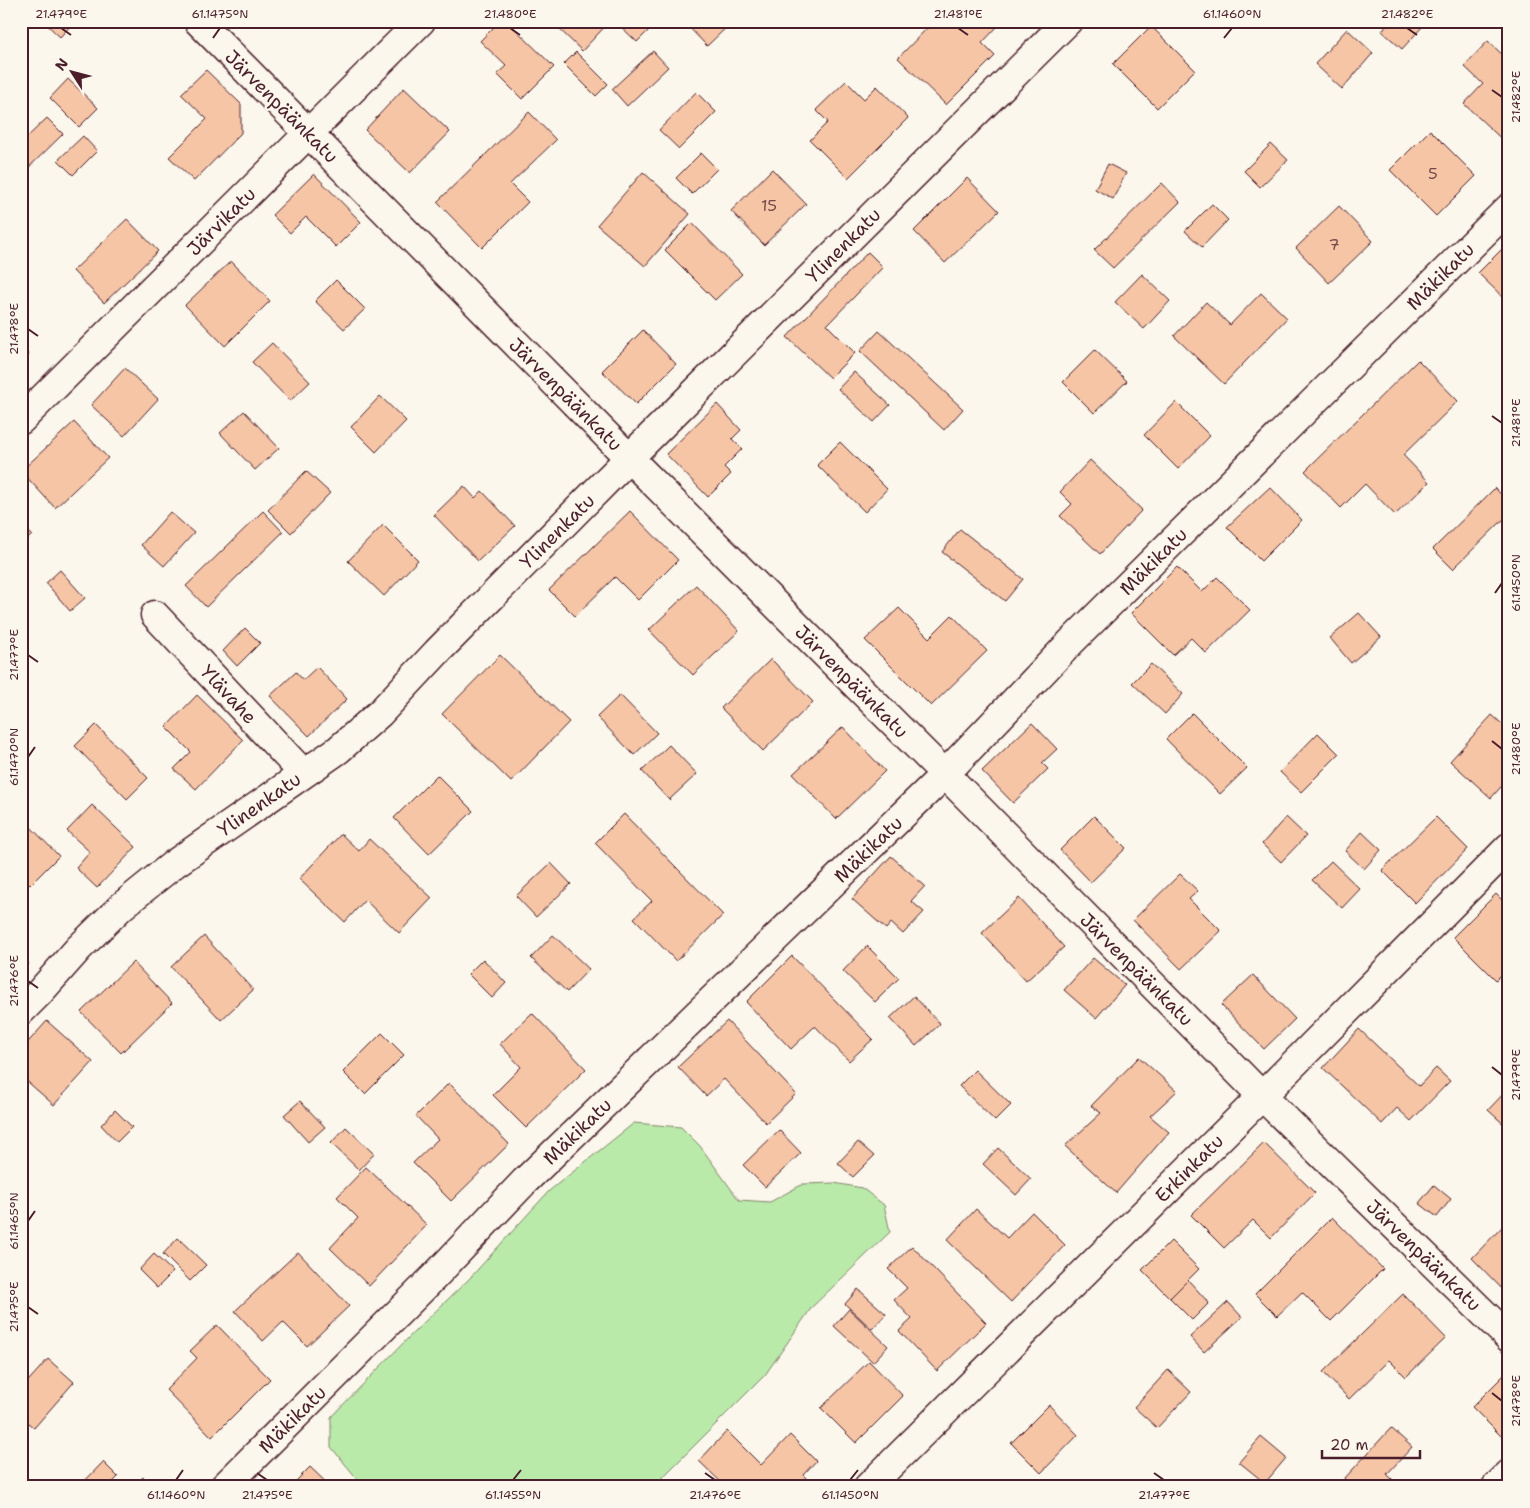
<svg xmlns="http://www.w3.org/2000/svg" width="1530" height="1508" font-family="'Shantell Sans',sans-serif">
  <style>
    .green { fill: #b9eaaa; stroke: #82846a }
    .building { fill: #f6c5a6; stroke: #4a1f2b }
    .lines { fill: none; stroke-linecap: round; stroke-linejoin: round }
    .minor-casing { stroke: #4a1f2b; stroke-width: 31 }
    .minor { stroke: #fbf7ec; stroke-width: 28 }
    .ticks { fill: none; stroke: #4a1f2b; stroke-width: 2 }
    .labels { text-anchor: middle; stroke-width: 5; stroke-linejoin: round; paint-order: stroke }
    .number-label { font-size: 16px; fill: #75484a }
    .street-label { font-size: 19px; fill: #4a1f2b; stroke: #fbf7ec }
    .neatline { fill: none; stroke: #4a1f2b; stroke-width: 2 }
    .ticks-label { font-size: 12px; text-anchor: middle; fill: #4a1f2b }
  </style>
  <rect width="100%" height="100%" fill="#fbf7ec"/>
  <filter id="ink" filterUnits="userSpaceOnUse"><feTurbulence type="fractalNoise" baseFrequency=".02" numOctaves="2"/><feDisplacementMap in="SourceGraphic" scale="10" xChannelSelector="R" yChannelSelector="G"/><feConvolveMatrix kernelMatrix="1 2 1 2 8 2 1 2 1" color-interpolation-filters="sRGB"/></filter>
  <g filter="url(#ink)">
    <path class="green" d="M634 1123 681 1127 700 1146 739 1200 770 1202 803 1184 834 1183 862 1188 884 1205 890 1232 812 1307 765 1375 658 1482 614 1487H364L331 1447V1417L416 1330 469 1279 549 1191Z"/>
    <g class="building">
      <path d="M43 21H75L60 37Z"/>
      <path d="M500 21H507L554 67 522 99 497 74 506 66 480 41Z"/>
      <path d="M551 21H610L582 51Z"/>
      <path d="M615 21H655L656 23 637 42Z"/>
      <path d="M683 21H733L707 46Z"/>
      <path d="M934 21H992L997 27 982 43 995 56 946 105 898 58Z"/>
      <path d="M1390 21H1417L1423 26 1402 49 1382 31Z"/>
      <path d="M1151 26 1195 70 1157 108 1113 64Z"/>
      <path d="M1347 29 1373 53 1342 89 1315 64Z"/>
      <path d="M1488 41 1508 60 1509 59 1508 145 1464 104 1483 84 1464 66Z"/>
      <path d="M653 51 668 67 627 106 612 89Z"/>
      <path d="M576 52 608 84 596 96 564 64Z"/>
      <path d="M206 70 241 104V133L194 181 169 157 207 119 181 94Z"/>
      <path d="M68 79 98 108 79 127 50 98Z"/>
      <path d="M846 81 864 99 877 86 908 118 848 178 810 140 828 122 816 110Z"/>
      <path d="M404 88 450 132 410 173 365 130Z"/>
      <path d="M696 92 716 112 679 149 659 130Z"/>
      <path d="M529 112 556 140 510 184 528 202 482 248 437 202Z"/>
      <path d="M47 118 63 134 21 175V143Z"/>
      <path d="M1430 130 1476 176 1436 216 1390 170Z"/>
      <path d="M83 136 97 151 73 175 58 160Z"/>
      <path d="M1271 144 1288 160 1260 187 1244 171Z"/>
      <path d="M701 153 717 169 692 194 676 178Z"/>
      <path d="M1108 164 1126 173 1113 199 1095 189Z"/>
      <path d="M772 169 806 204 764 245 731 211Z"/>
      <path d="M643 172 690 214 645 266 597 225Z"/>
      <path d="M314 174 361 222 336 247 306 217 290 233 272 215Z"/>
      <path d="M967 178 999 211 945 263 914 231Z"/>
      <path d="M1162 183 1180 202 1113 268 1094 250Z"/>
      <path d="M1212 204 1228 220 1202 247 1185 231Z"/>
      <path d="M1339 206 1373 241 1329 283 1296 248Z"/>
      <path d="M127 219 158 251 104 303 73 271Z"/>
      <path d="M692 223 742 274 715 300 665 250Z"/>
      <path d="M1506 245 1509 247V303L1478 273Z"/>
      <path d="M868 252 883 267 827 325 855 353 830 378 787 337Z"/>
      <path d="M231 261 270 301 225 346 185 305Z"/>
      <path d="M1142 274 1170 301 1144 329 1115 302Z"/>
      <path d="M336 280 365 309 344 329 315 301Z"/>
      <path d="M1261 293 1287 318 1224 384 1174 336 1206 302 1230 325Z"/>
      <path d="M643 330 676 364 636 404 602 371Z"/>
      <path d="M879 331 963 409 944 430 860 351Z"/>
      <path d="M272 343 310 382 290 401 252 362Z"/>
      <path d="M21 347 29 355 21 363Z"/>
      <path d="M1095 350 1127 381 1094 413 1063 382Z"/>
      <path d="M1418 360 1458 401 1403 455 1429 482 1395 515 1365 484 1341 508 1305 471Z"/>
      <path d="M125 368 158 399 124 436 91 405Z"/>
      <path d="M854 372 890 405 874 422 838 389Z"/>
      <path d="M380 396 406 421 376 452 351 427Z"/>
      <path d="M1176 402 1210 436 1178 469 1144 435Z"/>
      <path d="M717 404 741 430 732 439 742 449 724 467 731 474 708 497 666 454Z"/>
      <path d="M244 411 279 448 255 470 220 433Z"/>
      <path d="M74 422 108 458 55 508 21 471Z"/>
      <path d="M840 442 887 489 865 512 817 465Z"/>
      <path d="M1090 460 1142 510 1100 554 1060 516 1072 504 1060 492Z"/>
      <path d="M306 471 330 493 291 533 268 510Z"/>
      <path d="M464 486 475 498 482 491 515 526 478 561 434 515Z"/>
      <path d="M1270 487 1302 520 1261 561 1227 527Z"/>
      <path d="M1495 488 1509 503V514L1453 569 1433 549Z"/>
      <path d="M263 511 283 532 206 607 186 586Z"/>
      <path d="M630 511 678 560 638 600 615 577 575 616 549 590Z"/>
      <path d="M170 512 194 533 164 566 141 545Z"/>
      <path d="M21 524 32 535 21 545Z"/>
      <path d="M383 525 418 560 384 596 348 561Z"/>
      <path d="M960 529 1023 579 1005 601 942 552Z"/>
      <path d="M1177 567 1202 592 1217 577 1250 610 1206 653 1191 638 1173 655 1131 613Z"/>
      <path d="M60 570 85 598 70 611 46 583Z"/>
      <path d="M696 585 739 631 693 675 649 630Z"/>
      <path d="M899 608 929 638 952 615 987 651 931 706 865 640Z"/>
      <path d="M1359 613 1381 637 1351 663 1330 638Z"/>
      <path d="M245 628 260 643 237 666 223 651Z"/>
      <path d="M500 655 569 722 511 782 442 714Z"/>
      <path d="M771 659 813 702 763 751 721 708Z"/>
      <path d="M1151 664 1183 694 1165 714 1132 683Z"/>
      <path d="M317 667 347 699 309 736 270 696 296 672 303 680Z"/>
      <path d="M197 695 243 740 196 789 174 769 191 752 166 727Z"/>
      <path d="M620 695 657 733 634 755 597 717Z"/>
      <path d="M1192 713 1247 768 1220 794 1166 739Z"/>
      <path d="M1492 715 1509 730V778L1491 798 1450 761Z"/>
      <path d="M1032 723 1057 749 1042 763 1048 769 1013 803 982 771Z"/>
      <path d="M96 725 148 778 127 799 75 746Z"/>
      <path d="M843 727 885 771 836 819 793 774Z"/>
      <path d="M1318 733 1339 754 1301 792 1280 772Z"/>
      <path d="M669 745 697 774 669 800 642 771Z"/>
      <path d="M21 772 26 777 21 782Z"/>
      <path d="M437 775 473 811 429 854 394 818Z"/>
      <path d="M92 805 136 847 97 888 76 868 90 852 67 831Z"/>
      <path d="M624 814 723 915 676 961 634 918 652 901 595 843Z"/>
      <path d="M1094 816 1126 848 1091 882 1060 850Z"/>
      <path d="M21 817 59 856 30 885 21 877Z"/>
      <path d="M1286 817 1306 836 1281 862 1262 844Z"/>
      <path d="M1436 817 1468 849 1415 903 1382 870Z"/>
      <path d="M1362 832 1381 850 1364 869 1345 851Z"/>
      <path d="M341 834 359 851 369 839 432 898 399 933 365 900 345 922 299 879Z"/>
      <path d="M891 856 925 886 911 901 924 912 903 934 891 923 886 929 852 899Z"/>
      <path d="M1331 861 1360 889 1342 908 1312 880Z"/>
      <path d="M551 863 571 884 536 917 516 896Z"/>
      <path d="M1180 874 1198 891 1189 899 1221 931 1181 969 1133 920Z"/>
      <path d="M1496 894 1509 907V967L1496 980 1453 937Z"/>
      <path d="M1019 898 1064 947 1026 981 982 933Z"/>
      <path d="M553 935 589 969 567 992 531 958Z"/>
      <path d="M204 936 253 990 221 1020 171 967Z"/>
      <path d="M867 946 899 978 875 1002 843 971Z"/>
      <path d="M21 956 29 964 21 972Z"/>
      <path d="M792 956 873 1039 849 1061 815 1026 791 1049 746 1002Z"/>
      <path d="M1093 958 1125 985 1096 1018 1064 990Z"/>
      <path d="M483 959 506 983 492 998 468 974Z"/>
      <path d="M133 962 172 1003 121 1053 81 1012Z"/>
      <path d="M1253 975 1295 1019 1264 1049 1221 1005Z"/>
      <path d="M914 996 940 1024 916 1046 890 1018Z"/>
      <path d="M532 1013 586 1069 526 1128 493 1095 521 1067 500 1044Z"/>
      <path d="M47 1021 93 1062 54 1105 21 1076V1050Z"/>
      <path d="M727 1021 796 1094 766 1123 724 1079 706 1096 678 1067Z"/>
      <path d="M1359 1029 1419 1086 1436 1068 1450 1081 1411 1121 1397 1108 1382 1124 1323 1068Z"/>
      <path d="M382 1033 404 1055 365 1094 343 1072Z"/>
      <path d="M1139 1057 1177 1091 1150 1116 1169 1132 1116 1193 1065 1146 1101 1113 1091 1106Z"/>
      <path d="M975 1070 1011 1105 995 1121 959 1086Z"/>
      <path d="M449 1083 509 1144 451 1201 413 1163 438 1139 416 1116Z"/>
      <path d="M1509 1088V1127L1508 1128 1488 1110Z"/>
      <path d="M300 1101 325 1127 308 1142 284 1115Z"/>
      <path d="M115 1110 132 1127 117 1142 101 1125Z"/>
      <path d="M346 1127 374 1154 359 1170 331 1143Z"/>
      <path d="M779 1130 801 1153 765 1187 743 1165Z"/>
      <path d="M858 1142 874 1156 853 1177 838 1163Z"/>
      <path d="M1264 1143 1315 1193 1271 1238 1253 1220 1224 1248 1191 1215Z"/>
      <path d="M998 1148 1031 1179 1016 1195 983 1164Z"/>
      <path d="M366 1167 427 1225 369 1286 330 1248 358 1218 337 1197Z"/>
      <path d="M1434 1185 1451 1199 1437 1217 1419 1203Z"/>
      <path d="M976 1209 1007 1238 1032 1212 1065 1245 1011 1302 947 1240Z"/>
      <path d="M1332 1217 1383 1269 1331 1321 1302 1292 1277 1316 1255 1294Z"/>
      <path d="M1504 1225 1509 1230V1291L1506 1293 1472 1258Z"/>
      <path d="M178 1238 206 1265 190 1281 163 1254Z"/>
      <path d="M1171 1241 1199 1269 1170 1298 1142 1270Z"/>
      <path d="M912 1246 986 1323 937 1371 899 1331 912 1319 894 1300 907 1288 888 1269Z"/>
      <path d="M298 1252 349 1306 307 1346 283 1322 263 1341 235 1311Z"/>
      <path d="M154 1254 173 1272 157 1288 139 1270Z"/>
      <path d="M1188 1280 1209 1303 1192 1320 1170 1298Z"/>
      <path d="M858 1289 886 1314 872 1329 845 1304Z"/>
      <path d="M1403 1294 1446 1338 1406 1377 1389 1360 1349 1399 1323 1372Z"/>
      <path d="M1228 1302 1242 1317 1204 1352 1190 1337Z"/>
      <path d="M849 1309 888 1346 873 1362 834 1326Z"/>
      <path d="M217 1325 270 1379 212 1437 166 1390 197 1358 190 1351Z"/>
      <path d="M48 1359 74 1382 34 1428 21 1417V1389Z"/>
      <path d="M869 1361 903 1396 856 1443 821 1408Z"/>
      <path d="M1168 1370 1191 1392 1157 1428 1134 1407Z"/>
      <path d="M1509 1370V1438L1506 1441 1472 1407Z"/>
      <path d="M1049 1405 1078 1435 1041 1473 1011 1443Z"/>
      <path d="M1391 1428 1412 1447 1387 1474 1400 1487H1353L1344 1479Z"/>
      <path d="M727 1431 761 1465 790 1435 816 1461 803 1475 815 1487H726L699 1461Z"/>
      <path d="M1261 1437 1286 1458 1265 1483 1239 1462Z"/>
      <path d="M103 1462 118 1477 108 1487H79Z"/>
      <path d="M310 1467 331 1487H290Z"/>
      <path d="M143 1477 152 1487H133Z"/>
    </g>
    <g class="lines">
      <g class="minor-casing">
        <g id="minor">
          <path d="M198 21 629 458 945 774 1262 1096 1509 1338"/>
          <path d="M21 420 421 21"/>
          <path d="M155 615 303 773"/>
          <path d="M21 1011 40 992 79 948 122 906 174 864 338 750 380 713 437 652 629 458 1068 21"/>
          <path d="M224 1487 434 1277 525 1181 945 774 1071 642 1509 208"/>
          <path d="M868 1487 1262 1096 1509 847"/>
          <path d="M1496 1487 1509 1474"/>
        </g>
      </g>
      <use href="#minor" class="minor"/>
    </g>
  </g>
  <path class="ticks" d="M61 28 71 35M510 28 520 35M958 28 968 35M1407 28 1417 35M213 38 220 28M1224 38 1232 28M1492 90 1502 97M28 329 38 336M1492 416 1502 423M1495 593 1502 583M28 655 38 662M1492 741 1502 749M28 757 35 747M28 981 38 988M1492 1067 1502 1075M28 1221 35 1211M28 1307 38 1314M1492 1393 1502 1401M257 1473 267 1480M705 1473 715 1480M1154 1473 1164 1480M176 1480 183 1470M513 1480 521 1470M850 1480 858 1470"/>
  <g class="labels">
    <g class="number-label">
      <text x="1433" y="179">5</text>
      <text x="769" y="211">15</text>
      <text x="1334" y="250">7</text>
    </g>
    <g class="street-label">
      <text transform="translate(282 106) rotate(45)" y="7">Järvenpäänkatu</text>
      <text transform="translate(221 221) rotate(-45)" y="7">Järvikatu</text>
      <text transform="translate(843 245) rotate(-45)" y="7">Ylinenkatu</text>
      <text transform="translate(1440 276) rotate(-45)" y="7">Mäkikatu</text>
      <text transform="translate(566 394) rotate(45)" y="7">Järvenpäänkatu</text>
      <text transform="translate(557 531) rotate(-45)" y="7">Ylinenkatu</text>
      <text transform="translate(1153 561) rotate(-45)" y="7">Mäkikatu</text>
      <text transform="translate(852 681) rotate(45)" y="7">Järvenpäänkatu</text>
      <text transform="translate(229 694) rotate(47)" y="7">Ylävahe</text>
      <text transform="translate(259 804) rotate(-35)" y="7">Ylinenkatu</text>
      <text transform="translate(868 849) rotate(-44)" y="7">Mäkikatu</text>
      <text transform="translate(1137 969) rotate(45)" y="7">Järvenpäänkatu</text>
      <text transform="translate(577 1131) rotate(-44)" y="7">Mäkikatu</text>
      <text transform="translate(1189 1168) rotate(-45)" y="7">Erkinkatu</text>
      <text transform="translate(1424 1255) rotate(44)" y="7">Järvenpäänkatu</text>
      <text transform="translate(292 1419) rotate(-45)" y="7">Mäkikatu</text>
    </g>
  </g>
  <rect width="1530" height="1508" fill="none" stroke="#fbf7ec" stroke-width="55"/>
  <g transform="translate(72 72) rotate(306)" stroke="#fbf7ec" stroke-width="4" paint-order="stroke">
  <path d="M0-4L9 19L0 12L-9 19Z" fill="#4a1f2b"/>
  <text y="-8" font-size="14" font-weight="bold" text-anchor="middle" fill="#4a1f2b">N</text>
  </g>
  <path d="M1322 1450v8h98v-8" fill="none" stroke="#4a1f2b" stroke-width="2.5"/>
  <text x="1330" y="1450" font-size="15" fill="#4a1f2b" stroke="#fbf7ec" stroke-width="4" paint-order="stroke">20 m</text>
  <rect x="28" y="28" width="1474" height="1452" class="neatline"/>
  <g class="ticks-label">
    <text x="61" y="18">21.479°E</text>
    <text x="220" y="18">61.1475°N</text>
    <text x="510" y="18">21.480°E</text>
    <text x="958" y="18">21.481°E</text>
    <text x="1232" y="18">61.1460°N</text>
    <text x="1407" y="18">21.482°E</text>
    <text transform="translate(1516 97) rotate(-90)" y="4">21.482°E</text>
    <text transform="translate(14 329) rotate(-90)" y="4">21.478°E</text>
    <text transform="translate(1516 423) rotate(-90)" y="4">21.481°E</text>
    <text transform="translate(1516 583) rotate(-90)" y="4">61.1450°N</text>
    <text transform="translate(14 655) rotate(-90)" y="4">21.477°E</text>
    <text transform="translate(1516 749) rotate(-90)" y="4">21.480°E</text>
    <text transform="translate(14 757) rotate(-90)" y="4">61.1470°N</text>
    <text transform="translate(14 981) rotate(-90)" y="4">21.476°E</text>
    <text transform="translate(1516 1075) rotate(-90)" y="4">21.479°E</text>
    <text transform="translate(14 1221) rotate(-90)" y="4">61.1465°N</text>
    <text transform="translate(14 1307) rotate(-90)" y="4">21.475°E</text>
    <text transform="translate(1516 1401) rotate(-90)" y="4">21.478°E</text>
    <text x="176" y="1499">61.1460°N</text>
    <text x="267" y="1499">21.475°E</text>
    <text x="513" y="1499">61.1455°N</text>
    <text x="715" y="1499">21.476°E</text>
    <text x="850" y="1499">61.1450°N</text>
    <text x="1164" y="1499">21.477°E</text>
  </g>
</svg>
